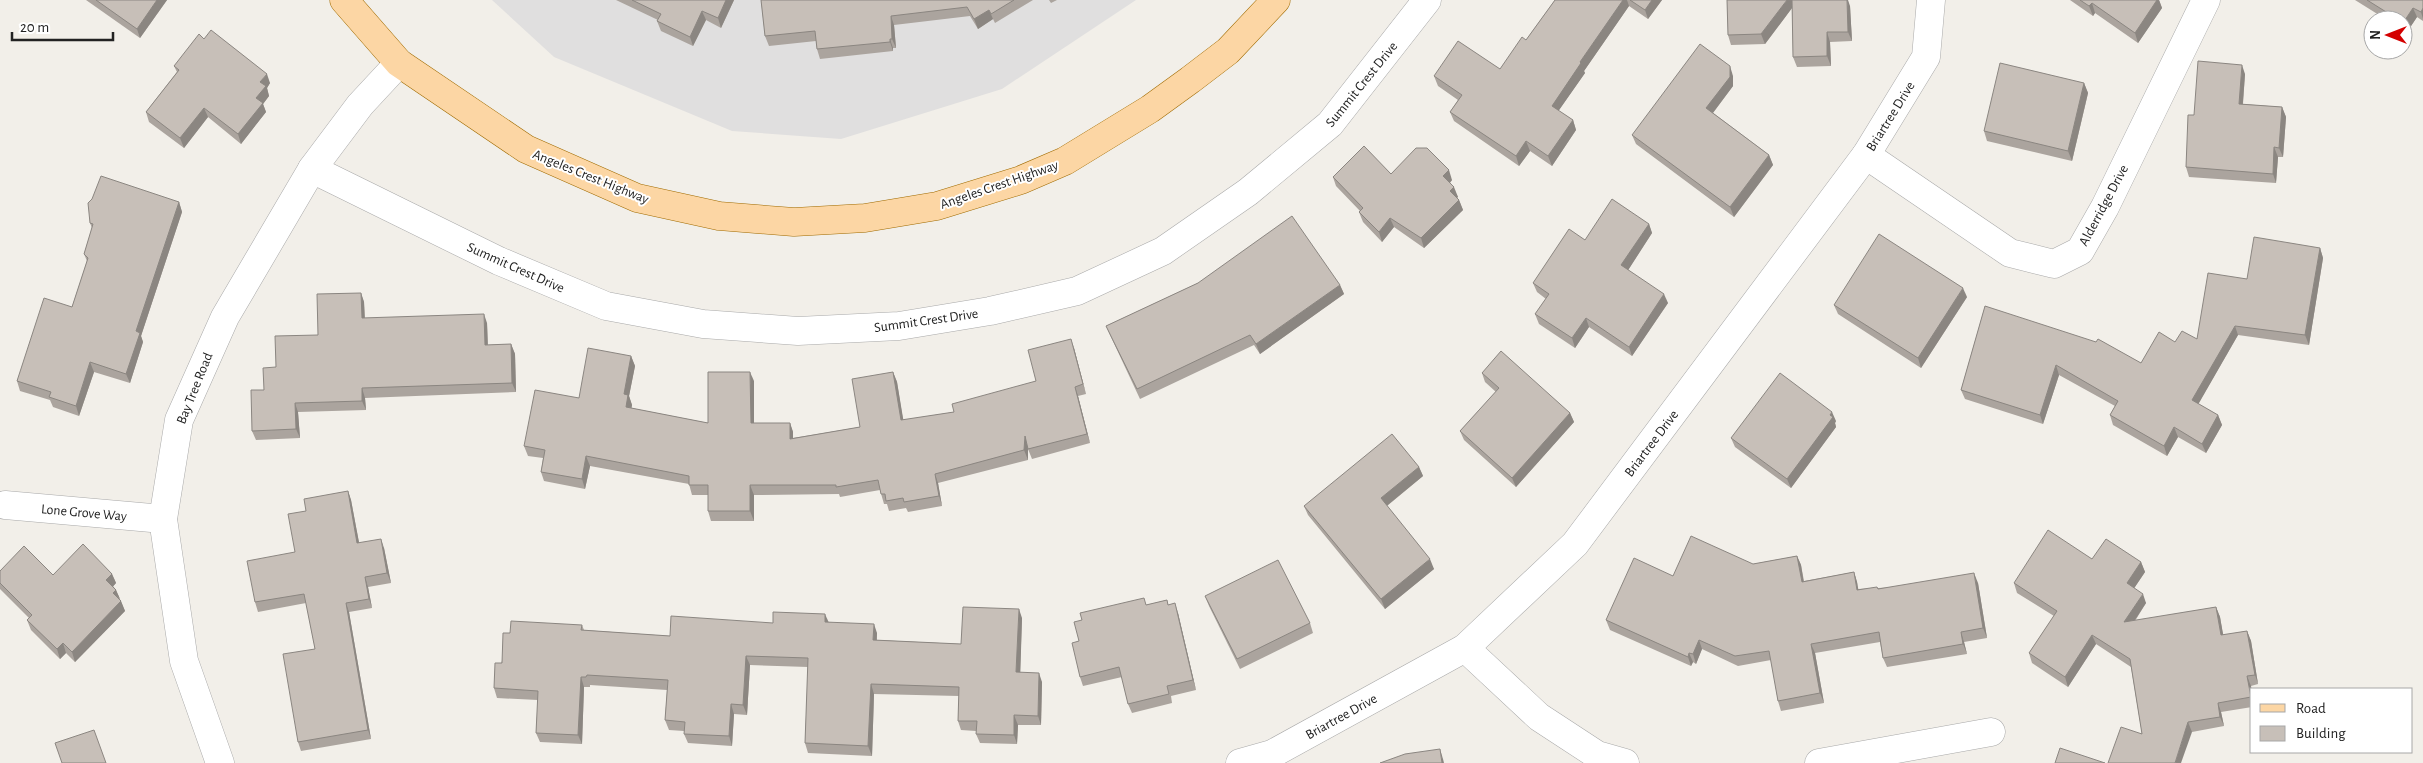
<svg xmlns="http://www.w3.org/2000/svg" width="2423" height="763" font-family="'Alegreya Sans',sans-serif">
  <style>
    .residential { fill: #e0dfdf }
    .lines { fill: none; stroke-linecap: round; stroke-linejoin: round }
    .street-casing { stroke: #a9a9a9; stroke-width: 29 }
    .primary-casing { stroke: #a06b00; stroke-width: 29 }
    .street { stroke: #fff; stroke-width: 28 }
    .primary { stroke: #fcd6a4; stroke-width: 28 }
    .wall { fill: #aba49e }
    .shaded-wall { fill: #8b8681 }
    .building { fill: #c7bfb8; stroke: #8b8681 }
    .labels { text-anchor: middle; stroke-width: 4; stroke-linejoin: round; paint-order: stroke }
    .street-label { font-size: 14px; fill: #222; stroke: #fff }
  </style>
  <rect width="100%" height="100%" fill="#f2efe9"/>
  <path class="residential" d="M492 0H1136L1002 89 841 139 732 131 554 57Z"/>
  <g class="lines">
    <g class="street-casing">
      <g id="street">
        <path d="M1866 155 2010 253 2054 264 2080 251 2105 207 2206 0"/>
        <path d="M312 169 499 261 606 306 703 324 798 331 899 326 990 311 1077 291 1163 251 1248 192 1330 124 1427 0"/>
        <path d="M5 505 163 519"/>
        <path d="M1465 648 1539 717 1597 755 1625 763"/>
        <path d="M220 763 184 661 163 519 179 420 225 317 312 169 360 105 399 63"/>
        <path d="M1240 763 1272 754 1465 648 1575 544 1866 155 1926 57 1931 0"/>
        <path d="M1819 763 1991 732"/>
      </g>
    </g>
    <g class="primary-casing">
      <path id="primary" d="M344 0 399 63 526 149 637 198 719 216 794 222 865 218 937 206 1021 180 1065 161 1150 109 1190 80 1228 51 1276 0"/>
    </g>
    <use href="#street" class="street"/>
    <use href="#primary" class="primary"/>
  </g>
  <g class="wall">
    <path d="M86 0H167L140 38Z"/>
    <path d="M616 0H734L721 28 706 20 693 46 661 31 657 21 658 20Z"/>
    <path d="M761 0H1033L995 23 993 19 978 29 970 16 894 25 896 48H893V51L820 59 817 49 816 41 769 46 765 36Z"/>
    <path d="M1049 0H1057L1051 3Z"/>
    <path d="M1555 0H1662L1648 19 1629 6 1584 71 1585 73 1558 111 1573 120 1576 130 1552 166 1530 151 1519 166 1454 121 1450 112 1458 100 1438 86 1434 76 1500 69 1526 40Z"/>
    <path d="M1727 0 1850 6 1852 41 1830 42 1831 66 1797 67 1793 57 1792 8 1765 44 1731 45 1728 35Z"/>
    <path d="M2070 0H2159L2162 8 2138 43 2095 13 2093 16Z"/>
    <path d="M2355 0H2423V21L2417 17 2407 32 2403 30V20H2387Z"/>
    <path d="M204 39 270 83 267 88 269 96 263 104 266 112 241 144 208 117 184 148 149 122 146 112 177 72 174 66Z"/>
    <path d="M2245 74 2243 104 2282 107 2286 117 2283 157H2278L2276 183 2189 177 2186 167 2194 115Z"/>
    <path d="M1733 76V86L1713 113 1769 155 1773 165 1734 217 1636 144 1632 135Z"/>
    <path d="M2084 83 2088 93 2072 161 1987 141 1984 131Z"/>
    <path d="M1391 174 1452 180 1450 183 1458 197 1457 198 1459 200 1463 210 1424 248 1394 227 1382 242 1363 222 1359 212 1360 211 1336 186 1333 177Z"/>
    <path d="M179 202 182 212 141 336 143 342 130 383 94 372 79 416 53 407 50 400 20 391 17 381 72 307 87 261 84 254 92 228 90 223Z"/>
    <path d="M1649 224 1652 233 1628 270 1668 303 1632 356 1589 327 1575 348 1539 324 1535 314 1546 299 1537 292 1533 283 1585 240Z"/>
    <path d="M2320 248 2323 258 2309 345 2238 335 2198 404 2218 415 2222 425 2206 453 2178 437 2167 456 2113 425 2110 415 2115 406 2059 375 2043 424 1965 399 1961 390 1985 306 2141 363 2175 342 2197 339 2247 279Z"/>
    <path d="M1198 283 1340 285 1344 294 1260 354 1254 345 1140 399 1110 335 1106 326Z"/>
    <path d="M361 293 364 302 365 318 487 323 488 345 511 344 515 354 516 392 365 398 366 410 298 412 300 438 256 440 252 431 264 390 276 367 318 335Z"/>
    <path d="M1967 297 1921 368 1838 314 1834 305Z"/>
    <path d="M1074 348 1086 394 1078 396 1090 443 1032 459 1028 449V460L938 483 942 506 908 512 906 508 889 511 887 504H884L880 490 840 497 839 494 754 495V521H711L708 511V495H692L689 484 590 466 585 489 544 481 541 472 543 458 528 456 524 446 579 398 631 356 635 366 629 396 632 405 631 408 708 423 754 381V423H790L793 432V438L860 427 893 372 897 382 903 420 954 412 1036 381Z"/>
    <path d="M1482 373 1570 413 1574 422 1516 487 1464 440 1460 431 1496 392 1485 382Z"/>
    <path d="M1836 421 1835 423 1836 427 1791 488 1735 447 1731 438Z"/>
    <path d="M1419 467 1423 476 1387 506 1434 569 1385 609 1308 515 1304 506Z"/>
    <path d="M348 491 351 500 359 543 384 548 391 583 368 587 372 608 349 612 371 739 301 751 298 742 315 649 306 603 258 612 255 602 295 552 306 511Z"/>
    <path d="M1797 556 1801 565 1804 581 1854 572 1857 582 1858 589 1978 583 1987 638 1964 642 1967 654 1887 667 1883 658 1880 642 1815 653 1824 703 1781 711 1778 701 1771 660 1738 666 1702 649 1696 664 1693 662 1691 666 1610 630 1606 620 1673 576 1753 564Z"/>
    <path d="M2092 559 2141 562 2145 572 2134 588 2146 603 2135 621 2216 607 2220 617 2223 635 2247 631 2251 641 2258 684 2251 686 2252 691V707L2221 712 2224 726 2192 732 2142 734 2131 667 2096 644 2068 687 2032 663 2029 653 2054 616 2017 593 2014 583Z"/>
    <path d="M0 571 53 575 112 574 116 583 113 586 116 590 125 611 75 662 66 653 60 659 31 630 27 620 29 618 0 589Z"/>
    <path d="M1205 596 1310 623 1313 633 1240 669 1209 606Z"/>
    <path d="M1167 600 1168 605 1178 613 1196 690 1171 696 1172 703 1132 713 1128 704 1122 677 1083 686 1080 677 1079 641 1146 605Z"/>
    <path d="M1022 618 1020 672 1042 682 1041 725H1018L1017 744 980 743 976 734V731L961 730 958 721 959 696 874 694 872 756 808 753 805 743 808 667 750 665 747 715 734 714 732 746 688 743 684 734V731L669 730 665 720 667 690 590 685V687H584L582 744 540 742 536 733 538 700 497 698 494 688 510 633 582 625 584 630 670 636 773 623 829 622 877 633V640L961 644Z"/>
  </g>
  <g class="shaded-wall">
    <path d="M157 0H167L140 38 137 29Z"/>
    <path d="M726 0H734L721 28 718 18Z"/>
    <path d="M1623 0H1627L1629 6 1584 71 1585 73 1555 116 1552 106 1580 62Z"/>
    <path d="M1652 0H1662L1648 19 1645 10Z"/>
    <path d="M1787 0H1794L1795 4 1765 44 1761 34Z"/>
    <path d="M1847 0H1848L1850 6 1852 41 1848 32Z"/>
    <path d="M2157 0H2159L2162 8 2138 43 2135 33Z"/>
    <path d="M2092 3 2095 13 2093 16 2089 6Z"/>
    <path d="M2413 8 2417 17 2407 32 2403 23Z"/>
    <path d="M2423 8V19L2421 12Z"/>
    <path d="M989 10 993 19 978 29 974 19Z"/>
    <path d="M702 11 706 20 693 46 690 37Z"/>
    <path d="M891 16 894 25 896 48 892 39Z"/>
    <path d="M1827 32 1830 42 1831 66 1827 56Z"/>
    <path d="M890 39 893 48V51L890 42Z"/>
    <path d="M2242 65 2245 74 2242 114 2239 104Z"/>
    <path d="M1730 66 1733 76V86L1709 118 1706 108Z"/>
    <path d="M267 74 270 83 267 88 269 96 263 104 266 112 241 144 238 134 256 98 260 82Z"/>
    <path d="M2084 83 2088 93 2072 161 2068 151Z"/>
    <path d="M2282 107 2286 117 2283 157 2279 148Z"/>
    <path d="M204 108 208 117 184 148 180 138Z"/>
    <path d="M1573 120 1576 130 1552 166 1548 156Z"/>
    <path d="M1526 141 1530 151 1519 166 1516 156Z"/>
    <path d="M2274 147 2278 157 2276 183 2273 174Z"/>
    <path d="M1769 155 1773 165 1734 217 1730 207Z"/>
    <path d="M1449 170 1452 180 1447 186 1443 176Z"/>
    <path d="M1454 187 1458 197 1454 200 1450 191Z"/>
    <path d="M1459 200 1463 210 1424 248 1421 238Z"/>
    <path d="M179 202 182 212 141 336 143 342 130 383 126 374 136 331Z"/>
    <path d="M1390 218 1394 227 1382 242 1379 232Z"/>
    <path d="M1649 224 1652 233 1625 275 1621 265Z"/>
    <path d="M2320 248 2323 258 2309 345 2305 335Z"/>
    <path d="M1340 285 1344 294 1260 354 1256 344Z"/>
    <path d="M1963 288 1967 297 1921 368 1918 358Z"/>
    <path d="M361 293 364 302 365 328 362 318Z"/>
    <path d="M1664 294 1668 303 1632 356 1629 347Z"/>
    <path d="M484 314 487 323 488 355 485 345Z"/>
    <path d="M1586 318 1589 327 1575 348 1572 338Z"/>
    <path d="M2235 326 2238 335 2195 410 2192 400Z"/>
    <path d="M1071 339 1074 348 1086 394 1083 384Z"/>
    <path d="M511 344 515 354 516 392 512 383Z"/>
    <path d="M631 356 635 366 629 396 632 405 630 417 626 407 624 394Z"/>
    <path d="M90 362 94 372 79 416 76 406Z"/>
    <path d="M2056 365 2059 375 2043 424 2040 415Z"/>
    <path d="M750 372 754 381V432L751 423Z"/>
    <path d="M893 372 897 382 905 430 901 420Z"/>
    <path d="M1075 387 1078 396 1090 443 1087 434Z"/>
    <path d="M362 388 365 398 366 410 362 401Z"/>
    <path d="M295 403 298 412 300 438 296 429Z"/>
    <path d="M1832 412 1836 421 1835 423 1836 427 1791 488 1787 479Z"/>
    <path d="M1570 413 1574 422 1516 487 1512 478Z"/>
    <path d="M2218 415 2222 425 2206 453 2202 444Z"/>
    <path d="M790 423 793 432V448L790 439Z"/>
    <path d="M2174 427 2178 437 2167 456 2164 446Z"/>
    <path d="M1025 436 1028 446V460L1024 450Z"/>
    <path d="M586 456 590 466 585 489 582 479Z"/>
    <path d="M1419 467 1423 476 1384 508 1381 498Z"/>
    <path d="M935 474 938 483 942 506 939 496Z"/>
    <path d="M750 485 754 495V521L750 511Z"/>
    <path d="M348 491 351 500 361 553 357 543Z"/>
    <path d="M381 539 384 548 391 583 387 573Z"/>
    <path d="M1797 556 1801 565 1805 591 1802 582Z"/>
    <path d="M1430 559 1434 569 1385 609 1381 599Z"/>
    <path d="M2141 562 2145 572 2131 593 2127 583Z"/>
    <path d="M1854 572 1857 582 1860 599 1857 590Z"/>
    <path d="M1974 573 1978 583 1987 638 1983 628Z"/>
    <path d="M112 574 116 583 110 590 106 580Z"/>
    <path d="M365 577 368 587 372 608 369 599Z"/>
    <path d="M116 590 120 599 113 593Z"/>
    <path d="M2143 594 2146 603 2127 632 2124 622Z"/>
    <path d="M121 601 125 611 75 662 72 652Z"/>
    <path d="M346 603 349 612 371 739 368 730Z"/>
    <path d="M1175 603 1178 613 1196 690 1193 680Z"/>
    <path d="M2216 607 2220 617 2225 645 2221 635Z"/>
    <path d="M1019 609 1022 618 1020 682 1016 672Z"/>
    <path d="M825 614 829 623 825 622Z"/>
    <path d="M874 624 877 633 876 650 873 640Z"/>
    <path d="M2247 631 2251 641 2258 684 2255 675Z"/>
    <path d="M1961 632 1964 642 1967 654 1963 644Z"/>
    <path d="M2092 635 2096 644 2068 687 2065 677Z"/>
    <path d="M1699 640 1702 649 1696 664 1693 654Z"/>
    <path d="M63 643 66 653 60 659 57 649Z"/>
    <path d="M1811 644 1815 653 1824 703 1820 693Z"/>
    <path d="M1689 653 1693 662 1691 666 1688 657Z"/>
    <path d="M746 656 750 665 747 715 743 705Z"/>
    <path d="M1039 673 1042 682 1041 725 1038 716Z"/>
    <path d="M2247 676 2251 686 2252 700 2251 697Z"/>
    <path d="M581 677 584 687 582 744 578 735Z"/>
    <path d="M871 684 874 694 872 756 868 746Z"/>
    <path d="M2218 703 2221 712 2224 726 2220 717Z"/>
    <path d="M731 704 734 714 732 746 729 736Z"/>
    <path d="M1014 715 1018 725 1017 744 1014 735Z"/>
    <path d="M2188 722 2192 732 2181 763H2175Z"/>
    <path d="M1440 749 1443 759 1444 763H1442Z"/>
  </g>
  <g class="building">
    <path d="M96 0H157L137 29Z"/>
    <path d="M632 0H726L718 18 702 11 690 37 657 21 661 14Z"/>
    <path d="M761 0H1014L991 14 989 10 974 19 967 7 891 16 892 39H890V42L817 49 815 31 765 36Z"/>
    <path d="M1555 0H1623L1580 62 1581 63 1552 106 1573 120 1548 156 1526 141 1516 156 1450 112 1462 95 1434 76 1458 41 1500 69 1522 37 1526 40Z"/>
    <path d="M1630 0H1652L1645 10Z"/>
    <path d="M1727 0H1787L1761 34 1728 35Z"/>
    <path d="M1792 0H1847L1848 32H1827V56L1793 57Z"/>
    <path d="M2080 0H2157L2135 33 2092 3 2089 6Z"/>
    <path d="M2367 0H2423V8L2421 12 2413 8 2403 23V20H2399Z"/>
    <path d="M211 30 267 74 260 82 266 86 256 98 263 103 238 134 204 108 180 138 146 112 179 70 174 66 199 34 204 39Z"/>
    <path d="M1700 44 1730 66V77L1706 108 1769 155 1730 207 1632 135Z"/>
    <path d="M2198 61 2242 65 2239 104 2282 107 2279 148 2274 147 2273 174 2186 167 2188 115H2194Z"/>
    <path d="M2000 63 2084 83 2068 151 1984 131Z"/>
    <path d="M1364 146 1391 174 1416 148H1427L1449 170 1443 176 1454 187 1450 191 1459 200 1421 238 1390 218 1379 232 1359 212 1363 208 1333 177Z"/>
    <path d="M101 176 179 202 136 331 140 333 126 374 90 362 76 406 49 397 51 392 17 381 44 298 72 307 88 258 84 254 93 224 90 223 88 203 92 199Z"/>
    <path d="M1612 199 1649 224 1621 265 1664 294 1629 347 1586 318 1572 338 1535 314 1549 294 1533 283 1569 229 1585 240Z"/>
    <path d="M1292 216 1340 285 1256 344 1250 335 1137 389 1106 326 1198 283Z"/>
    <path d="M1879 234 1963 288 1918 358 1834 305Z"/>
    <path d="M2254 237 2320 248 2305 335 2235 326 2192 400 2218 415 2202 444 2174 427 2164 446 2110 415 2118 401 2056 365 2040 415 1961 390 1985 306 2096 342 2098 339 2141 363 2159 332 2175 342 2182 331 2197 339 2208 273 2247 279Z"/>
    <path d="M361 293 362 318 484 314 485 345 511 344 512 383 362 388V401L295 403 296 429 252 431 251 390H264L263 368 276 367 275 336 318 335 317 294Z"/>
    <path d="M1071 339 1083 384 1075 387 1087 434 1028 449 1025 436 1024 450 935 474 939 496 904 502 903 498 886 501 885 494H881L878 480 836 487V485H750V511H708V485H689V476L586 456 582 479 541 472 545 450 524 446 535 390 579 398 588 348 631 356 624 394 628 395 626 407 708 423V372H750L751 423H790V439L860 427 852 379 893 372 901 420 954 412 952 404 1036 381 1028 350Z"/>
    <path d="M1501 351 1570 413 1512 478 1460 431 1499 388 1482 373Z"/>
    <path d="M1780 373 1832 412 1830 415 1833 417 1787 479 1731 438Z"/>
    <path d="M1392 434 1419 467 1381 498 1430 559 1381 599 1304 506Z"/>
    <path d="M348 491 357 543 381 539 387 573 365 577 369 599 346 603 368 730 298 742 283 654 315 649 304 594 255 602 247 561 295 552 288 514 306 511 304 499Z"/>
    <path d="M2048 530 2092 559 2106 539 2141 562 2127 583 2143 594 2124 622 2216 607 2221 635 2247 631 2255 675 2247 676 2251 697 2218 703 2220 717 2188 722 2175 763H2108L2121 727 2142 734 2130 659 2092 635 2065 677 2029 653 2057 611 2014 583Z"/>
    <path d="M1691 536 1753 564 1797 556 1802 582 1854 572 1857 590 1877 587 1878 589 1974 573 1983 628 1961 632 1963 644 1883 658 1879 632 1811 644 1820 693 1778 701 1769 651 1735 656 1699 640 1693 654 1689 653 1688 657 1606 620 1634 558 1673 576Z"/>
    <path d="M83 544 112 574 106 580 116 590 113 593 121 601 72 652 63 643 57 649 27 620 32 615 0 583V571L24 546 53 575Z"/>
    <path d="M1278 560 1310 623 1237 659 1205 596Z"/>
    <path d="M1144 598 1146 605 1167 600 1168 605 1175 603 1193 680 1167 686 1169 694 1128 704 1119 667 1080 677 1072 643 1079 641 1074 622 1082 620 1080 613Z"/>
    <path d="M963 607 1019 609 1016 672 1039 673 1038 716 1014 715V735L976 734 977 721H958L959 687 871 684 868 746 805 743 808 658 746 656 743 705 731 704 729 736 684 734 685 722 665 720 668 680 587 675 586 677H581L578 735 536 733 538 691 494 688 495 663H502L503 633H510L511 621 582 625 581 630 670 636 671 616 773 623V612L825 614V622L874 624 873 640 961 644Z"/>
    <path d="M94 730 106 763H62L55 743Z"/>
    <path d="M2060 748 2105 763H2055Z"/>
    <path d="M1440 749 1442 763H1380L1405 754Z"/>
  </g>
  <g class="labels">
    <g class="street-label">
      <text transform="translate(1361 84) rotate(-51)" y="5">Summit Crest Drive</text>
      <text transform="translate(1890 116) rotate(-58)" y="5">Briartree Drive</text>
      <text transform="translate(591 176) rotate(22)" y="5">Angeles Crest Highway</text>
      <text transform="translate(999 184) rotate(-19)" y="5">Angeles Crest Highway</text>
      <text transform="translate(2103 205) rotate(-62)" y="5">Alderridge Drive</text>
      <text transform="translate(516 267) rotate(24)" y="5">Summit Crest Drive</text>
      <text transform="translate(926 320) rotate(-8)" y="5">Summit Crest Drive</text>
      <text transform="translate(194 388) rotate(-68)" y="5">Bay Tree Road</text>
      <text transform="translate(1651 443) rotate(-53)" y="5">Briartree Drive</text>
      <text transform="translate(84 512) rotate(5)" y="5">Lone Grove Way</text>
      <text transform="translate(1341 716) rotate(-29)" y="5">Briartree Drive</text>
    </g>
  </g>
  <rect x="2250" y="688" width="162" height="65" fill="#ffffff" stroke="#a7a7a7"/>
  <rect x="2260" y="704" width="25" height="8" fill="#fcd6a4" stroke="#a7a7a7"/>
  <text x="2296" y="713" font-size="15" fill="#222222">Road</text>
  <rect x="2260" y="726" width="25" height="15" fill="#c7bfb8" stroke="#a7a7a7"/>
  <text x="2296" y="738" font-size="15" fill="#222222">Building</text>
  <g transform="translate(2388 35) rotate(270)"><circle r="24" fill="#ffffff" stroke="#a7a7a7"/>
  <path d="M0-4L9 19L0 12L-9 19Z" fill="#d40000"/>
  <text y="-8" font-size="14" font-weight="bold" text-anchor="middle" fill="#222222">N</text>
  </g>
  <path d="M12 32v8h101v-8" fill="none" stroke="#222222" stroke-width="2.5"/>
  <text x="20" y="32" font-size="15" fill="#222222" stroke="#ffffff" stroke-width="4" paint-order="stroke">20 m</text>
</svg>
